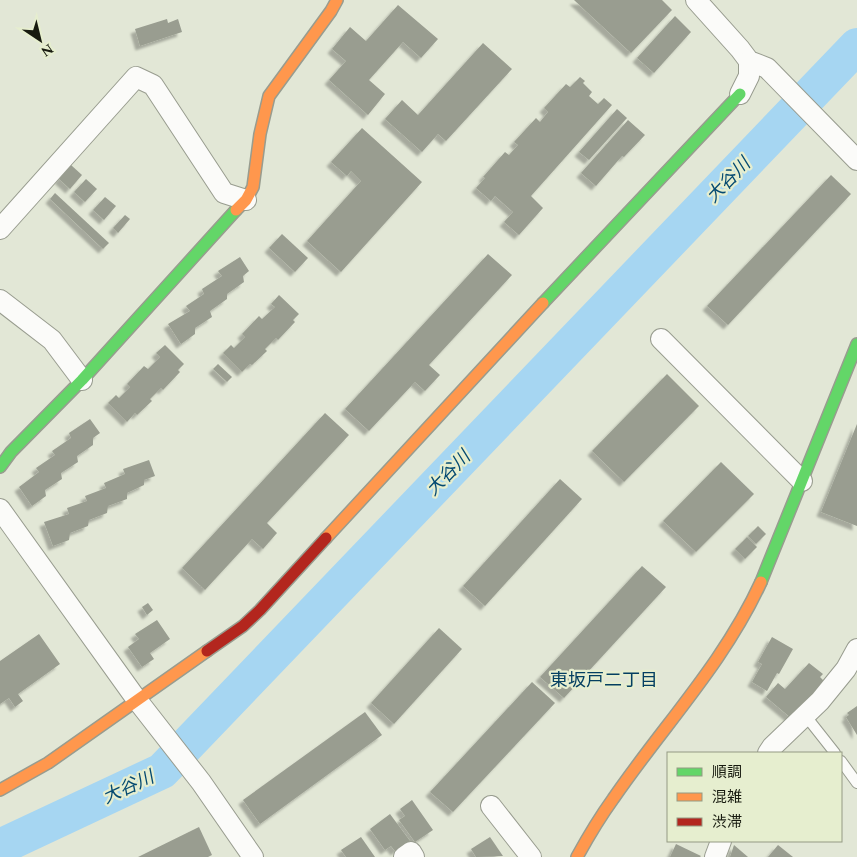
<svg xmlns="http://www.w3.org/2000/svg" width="857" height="857" font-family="Spectral,'Noto Sans JP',serif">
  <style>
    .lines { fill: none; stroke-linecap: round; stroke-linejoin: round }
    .river { stroke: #a6d6f2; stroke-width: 36 }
    .building { fill: #999d90; filter: url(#shadow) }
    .lane-casing { stroke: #989c8f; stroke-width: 12 }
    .street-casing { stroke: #989c8f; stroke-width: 22 }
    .fast-casing { stroke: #989c8f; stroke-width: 14 }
    .slow-casing { stroke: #989c8f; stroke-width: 14 }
    .jam-casing { stroke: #989c8f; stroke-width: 14 }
    .lane { stroke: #fbfbf9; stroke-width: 10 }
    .street { stroke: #fbfbf9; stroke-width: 20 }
    .fast { stroke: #63d668; stroke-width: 11 }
    .slow { stroke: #ff974d; stroke-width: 11 }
    .jam { stroke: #b3261e; stroke-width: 11 }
    .labels { text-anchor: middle; stroke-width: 4.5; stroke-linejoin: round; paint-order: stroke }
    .water-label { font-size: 18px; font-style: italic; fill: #044a71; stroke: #e6eecf }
    .neighbourhood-label { font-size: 18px; fill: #043f61; stroke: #e6eecf }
  </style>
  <defs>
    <filter id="shadow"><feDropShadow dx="-4.5" dy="4.5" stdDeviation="1" flood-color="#0004"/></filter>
  </defs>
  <rect width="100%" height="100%" fill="#e2e7d6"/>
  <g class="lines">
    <path class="river" d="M0 847 162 771 857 46"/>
  </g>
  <g class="building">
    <path d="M574 0H662L672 10 631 53Z"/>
    <path d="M398 5 438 39 421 58 403 42 369 80 385 94 368 115 329 80 346 61 332 49 350 27 366 41Z"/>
    <path d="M675 16 691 32 654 73 637 58Z"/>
    <path d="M167 19 168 23 178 19 182 32 140 46 135 29Z"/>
    <path d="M483 43 512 69 446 141 438 134 422 152 385 119 402 100 418 115Z"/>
    <path d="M580 77 585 81 583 83 592 92 589 96 598 104 604 98 612 105 531 196 543 208 519 235 504 222 513 212 495 196 491 201 476 188 485 178 483 177 505 152 509 155 518 145 514 142 536 118 540 122 548 112 544 108 566 84 570 87Z"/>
    <path d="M617 109 627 118 589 160 579 152Z"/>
    <path d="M628 120 645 135 624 157 622 156 596 186 581 173Z"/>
    <path d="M362 128 422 182 341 272 307 241 361 181 351 171 347 176 331 162Z"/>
    <path d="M71 165 82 175 70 189 59 179Z"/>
    <path d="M831 175 851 194 728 325 707 306Z"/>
    <path d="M86 179 97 189 85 202 74 192Z"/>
    <path d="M55 193 109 243 103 249 50 199Z"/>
    <path d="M105 197 116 206 104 220 93 210Z"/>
    <path d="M125 215 130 219 118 233 113 228Z"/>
    <path d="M282 234 308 258 295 272 269 248Z"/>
    <path d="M488 254 512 275 429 365 440 375 425 391 415 382 369 431 345 409Z"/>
    <path d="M240 257 249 271 243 276 244 282 227 294V299L210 311 212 317 195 328V334L181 344 168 324 190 311 186 306 204 294 202 289 222 276 218 271Z"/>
    <path d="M279 295 299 314 293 320 295 322 278 340 276 338 265 349 267 351 252 365 250 364 242 372 223 353 231 345 234 348 245 337 242 334 259 316 262 319 275 307 271 304Z"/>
    <path d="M165 345 184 364 178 370 180 372 163 390 161 388 150 399 152 401 137 415 135 413 127 422 108 403 116 395 119 398 130 387 127 384 144 366 148 369 160 357 156 353Z"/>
    <path d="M218 364 232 377 227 382 213 369Z"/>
    <path d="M667 374 699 406 624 482 592 451Z"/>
    <path d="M325 413 349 435 267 523 277 533 263 549 252 539 205 590 182 568Z"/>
    <path d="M90 419 100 433 93 438V445L77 456 78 462 61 473 62 479 45 490 46 496 32 506 19 487 39 472 36 468 55 455 52 451 71 438 69 433Z"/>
    <path d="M857 424V526L821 512Z"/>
    <path d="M149 460 155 476 144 480V485L127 493V499L108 506 107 513 89 520 88 526 70 533 69 540 53 546 44 522 69 514 67 508 87 501 85 496 106 488 104 483 125 474 123 469Z"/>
    <path d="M721 462 754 494 696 552 663 521Z"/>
    <path d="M560 479 582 499 485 606 463 586Z"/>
    <path d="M758 526 766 534 756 544 748 536Z"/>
    <path d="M747 537 757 547 745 559 735 549Z"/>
    <path d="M642 566 666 587 564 698 540 677Z"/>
    <path d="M148 603 153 610 147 615 142 607Z"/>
    <path d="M157 620 170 639 150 653 154 659 142 667 128 647 139 639 135 634Z"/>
    <path d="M439 628 462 649 394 724 371 703Z"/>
    <path d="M39 634 60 664 18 694 23 701 15 707 9 698 0 704V661Z"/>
    <path d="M772 637 793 649 779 674 777 673 767 691 752 682 762 664 758 662Z"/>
    <path d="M809 663 823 674 820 677 825 682 791 718 766 697 778 683 785 689Z"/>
    <path d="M532 682 555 703 453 812 430 792Z"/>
    <path d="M857 706V735L846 717 849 715 847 713Z"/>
    <path d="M365 712 382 735 260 824 243 800Z"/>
    <path d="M412 800 433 830 415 842 399 820 405 816 400 809Z"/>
    <path d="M390 814 410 841 395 851 391 846 385 850 370 829Z"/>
    <path d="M199 827 212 855 208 857H138Z"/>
    <path d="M361 837 375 857H346L341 850Z"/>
    <path d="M490 837 503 856 476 857 471 849Z"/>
    <path d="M676 844 701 856 700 857H670Z"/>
    <path d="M734 845 748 857H730Z"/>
    <path d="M778 845 793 857H768Z"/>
  </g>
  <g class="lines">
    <g class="lane-casing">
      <g id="lane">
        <path d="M805 715 835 753"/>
        <path d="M841 761 857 783"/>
      </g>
    </g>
    <g class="street-casing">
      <g id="street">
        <path d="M696 0 740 49 749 61 767 68 857 160"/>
        <path d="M740 94 749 76V61"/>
        <path d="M0 229 136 77 153 85 224 193 246 200"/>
        <path d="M0 300 52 340 82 380"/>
        <path d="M661 339 802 481"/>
        <path d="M0 509 137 700 201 782 253 857"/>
        <path d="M768 753 772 747 820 701 846 669 857 649"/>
        <path d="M491 806 531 857"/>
        <path d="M404 857 411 852 414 857"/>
        <path d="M715 857 721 841"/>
      </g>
    </g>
    <g class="fast-casing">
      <g id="fast">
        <path d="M543 303 740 94"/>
        <path d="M0 467 11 452 82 380 236 210"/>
        <path d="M761 582 857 344"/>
      </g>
    </g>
    <g class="slow-casing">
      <g id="slow">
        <path d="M236 210 246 200 253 187 260 134 269 96 331 11 337 0"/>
        <path d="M326 538 543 303"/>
        <path d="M0 790 48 763 207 651"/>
        <path d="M577 857C588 837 600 817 613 799 663 726 724 663 761 582"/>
      </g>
    </g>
    <g class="jam-casing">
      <path id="jam" d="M207 651 243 626 260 610 326 538"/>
    </g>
    <use href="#lane" class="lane"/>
    <use href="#street" class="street"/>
    <use href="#fast" class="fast"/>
    <use href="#slow" class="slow"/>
    <use href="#jam" class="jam"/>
  </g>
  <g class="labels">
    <g class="water-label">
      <text transform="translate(728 180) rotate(-46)" y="6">大谷川</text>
      <text transform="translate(448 473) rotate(-46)" y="6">大谷川</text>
      <text transform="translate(128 787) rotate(-25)" y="6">大谷川</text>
    </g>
    <g class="neighbourhood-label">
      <text x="604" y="686">東坂戸二丁目</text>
    </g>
  </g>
  <rect x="667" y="752" width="175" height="90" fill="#e6eecf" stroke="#949a83"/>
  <rect x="677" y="768" width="25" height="8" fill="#63d668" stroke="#949a83"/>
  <text x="712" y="777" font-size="15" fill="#181b10">順調</text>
  <rect x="677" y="793" width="25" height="8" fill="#ff974d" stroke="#949a83"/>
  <text x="712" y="802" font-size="15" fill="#181b10">混雑</text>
  <rect x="677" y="818" width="25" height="8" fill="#b3261e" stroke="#949a83"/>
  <text x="712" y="827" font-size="15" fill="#181b10">渋滞</text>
  <g transform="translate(40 40) rotate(145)" stroke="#e6eecf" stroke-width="4" paint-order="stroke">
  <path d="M0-4L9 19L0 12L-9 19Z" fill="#181b10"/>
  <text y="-8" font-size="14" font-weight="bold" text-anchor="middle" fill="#181b10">N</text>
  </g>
</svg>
